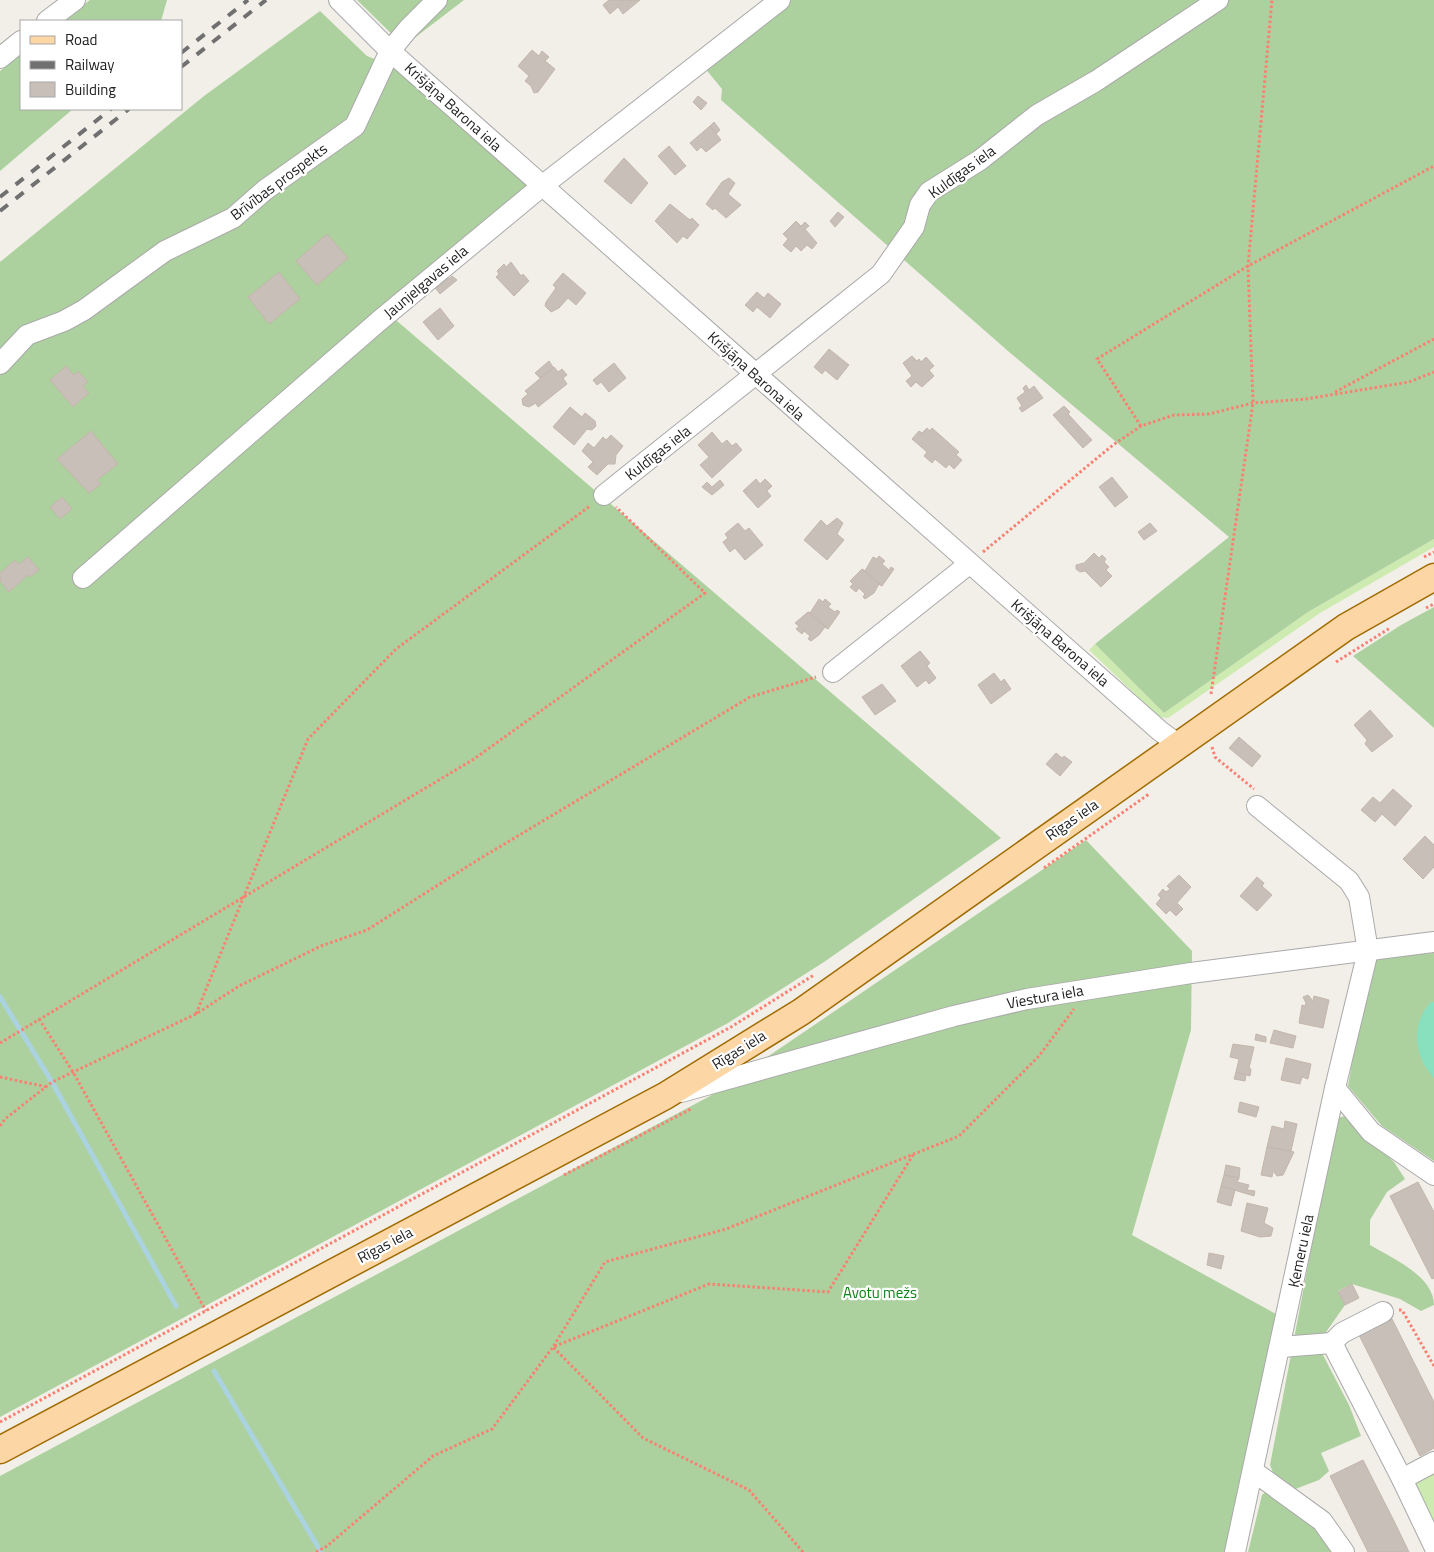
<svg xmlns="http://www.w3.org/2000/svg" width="1434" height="1552" font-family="'Titillium Web',sans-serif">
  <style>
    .grass { fill: #cdebb0 }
    .forest { fill: #add19e }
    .pitch { fill: #88e0be }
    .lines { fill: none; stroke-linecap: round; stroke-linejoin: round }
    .stream { stroke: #aad3df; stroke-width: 5 }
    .building { fill: #c7bfb8; stroke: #c4b6ab }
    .minor-casing { stroke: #a9a9a9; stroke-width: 22 }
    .major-casing { stroke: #a06b00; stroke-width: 29 }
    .path { stroke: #fa8072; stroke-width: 3; stroke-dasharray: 2.5 2.5; stroke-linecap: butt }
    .minor { stroke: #fff; stroke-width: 20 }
    .major { stroke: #fcd6a4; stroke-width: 26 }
    .rail { stroke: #707070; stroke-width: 4; stroke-dasharray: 10 10; stroke-linecap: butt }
    .labels { text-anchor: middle; stroke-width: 4.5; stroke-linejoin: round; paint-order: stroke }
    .street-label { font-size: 15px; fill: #222; stroke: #fff }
    .park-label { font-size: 15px; fill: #0c8416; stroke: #fff }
  </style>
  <rect width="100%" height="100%" fill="#f2efe9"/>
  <g class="grass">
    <path d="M1434 539V547L1320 613 1168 718 1159 717 1089 650 1095 644 1164 713 1308 612Z"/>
    <path d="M1434 1471V1534L1409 1483Z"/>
  </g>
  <g class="forest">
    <path d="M90 0H167L161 21H63Z"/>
    <path d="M357 0H464L404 46Z"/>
    <path d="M780 0H1434V539L1308 612 1164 713 1095 644 1229 537 1008 351 721 100 722 89 704 67Z"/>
    <path d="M320 11 367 56 384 63 390 51 529 185 383 309 1001 838 824 962 728 1023 0 1417V262L204 96Z"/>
    <path d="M21 54V109H73L0 171V71Z"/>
    <path d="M1434 607V728L1353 656 1401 625Z"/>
    <path d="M1086 840 1192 951 1191 1030 1132 1235 1287 1320 1235 1552H0V1476L710 1096Z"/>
    <path d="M1434 953V1161L1382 1126 1348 1086 1370 958Z"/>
    <path d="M1346 1116 1394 1162 1405 1179 1387 1192 1370 1220V1245C1392 1258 1434 1276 1434 1305L1421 1311 1400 1299 1352 1284 1338 1291 1345 1305 1324 1335 1323 1355 1349 1405 1361 1436 1321 1453 1329 1471 1319 1480 1290 1491 1276 1480 1270 1465 1336 1118Z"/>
    <path d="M1273 1485 1344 1552H1248L1262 1495Z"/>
  </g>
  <path class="pitch" d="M1431 1002H1434V1078C1414 1057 1410 1024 1431 1002Z"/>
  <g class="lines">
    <g class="stream">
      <path d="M0 997 52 1082 176 1306"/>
      <path d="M214 1371 321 1552"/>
    </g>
  </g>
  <g class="building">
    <path d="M609 0H640L623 14 618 7 610 14 603 5Z"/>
    <path d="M532 50 539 56 542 51 549 57 545 61 555 69 538 92 534 93 531 86 525 81 529 76 518 66Z"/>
    <path d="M698 96 707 103 701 110 693 102Z"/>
    <path d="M714 122 720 130 716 134 710 126Z"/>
    <path d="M710 126 721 140 706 152 701 147 697 151 690 143Z"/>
    <path d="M669 146 686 166 675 175 658 156Z"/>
    <path d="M624 158 648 183 631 204 604 181Z"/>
    <path d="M729 178 735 183 728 194 741 205 726 218 715 208 713 210 706 204 722 182Z"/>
    <path d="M670 204 690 220 692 218 699 225 687 239 683 236 677 243 655 221Z"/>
    <path d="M838 212 844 217 835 227 830 221Z"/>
    <path d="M796 221 801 226 805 222 809 226 805 229 817 243 812 249 807 245 801 251 796 246 791 252 783 245 788 239 783 234Z"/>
    <path d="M327 234 348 258 317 285 296 261Z"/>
    <path d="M511 262 521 276 523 274 529 281 514 296 496 277 499 274 497 271 504 264 506 267Z"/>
    <path d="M279 272 300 299 269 324 248 297Z"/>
    <path d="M563 273 586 293 576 305 568 298 559 308 551 312 545 306 546 302 556 288 553 285Z"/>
    <path d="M446 275 449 279 452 276 457 280 440 294 433 285Z"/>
    <path d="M757 292 764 298 768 293 781 304 770 318 757 307 753 312 745 305Z"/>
    <path d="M440 308 454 326 438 340 423 322Z"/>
    <path d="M829 349 849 365 837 380 825 370 822 374 814 367Z"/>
    <path d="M912 356 917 361 919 359 921 362 926 357 934 366 929 370 934 376 922 387 916 382 911 387 906 381 912 376 903 363Z"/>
    <path d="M549 361 553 367 540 378 535 373Z"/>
    <path d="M614 363 626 378 609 392 601 382 597 385 593 380Z"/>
    <path d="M66 366 74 375 78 371 88 382 83 386 89 393 73 407 50 380Z"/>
    <path d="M554 367 558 372 562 369 567 375 563 378 567 384 538 407 536 403 529 407 523 405 522 399 528 394 525 391Z"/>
    <path d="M1026 385 1029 390 1034 386 1043 398 1022 412 1019 408 1022 406 1017 398 1025 392 1023 388Z"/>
    <path d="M1064 406 1070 412 1068 414 1092 440 1083 448 1053 415Z"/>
    <path d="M570 407 582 417 585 413 595 421 596 426 592 430 587 429 574 445 553 427Z"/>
    <path d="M927 428 930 431 932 428 959 452 956 455 962 460 954 469 949 464 946 468 935 459 932 463 924 456 927 452 912 439 919 431 922 433Z"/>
    <path d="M91 431 118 464 97 480 101 484 89 493 57 459Z"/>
    <path d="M712 432 722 444 727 440 732 446 736 443 742 450 712 478 700 465 709 457 698 445Z"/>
    <path d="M611 435 623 446 616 455 615 464H608L597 475 588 467 593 462 582 451 588 443 594 448 603 437 606 440Z"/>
    <path d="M1112 477 1128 497 1115 507 1099 487Z"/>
    <path d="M756 479 760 484 765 479 772 486 767 491 771 496 758 508 743 491Z"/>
    <path d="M720 480 724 485 712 495 702 487 707 482 712 487Z"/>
    <path d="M62 497 72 509 60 519 50 507Z"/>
    <path d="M837 518 843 523 837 534 844 540 827 560 804 540 821 520 827 526Z"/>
    <path d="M738 523 745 531 749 528 763 545 745 560 735 548 730 552 723 542 728 538 725 534Z"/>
    <path d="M1150 523 1157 531 1144 540 1138 532Z"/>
    <path d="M1094 553 1099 558 1102 555 1106 559 1104 562 1109 567 1106 570 1112 576 1101 587 1085 571 1080 572 1076 569V565L1084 563Z"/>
    <path d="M879 556 885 561 882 564 889 570 891 567 894 569 882 586 862 569 865 571 873 557 877 559Z"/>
    <path d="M28 557 39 570 30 577 28 575 9 592 0 581V573L15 560 19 564Z"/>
    <path d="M862 569 882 586 879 584 874 593 865 599 863 597 865 594 859 588 856 592 850 587 853 584 850 581Z"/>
    <path d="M819 599 823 602 825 599 831 604 828 607 835 612 837 610 840 612 828 629 808 612 810 613Z"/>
    <path d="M808 612 828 629 825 627 819 635 811 641 808 639 810 636 804 631 802 634 796 629 799 626 795 623Z"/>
    <path d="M920 651 930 663 927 666 936 678 929 684 926 680 917 687 901 666Z"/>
    <path d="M994 673 1001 682 1004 679 1011 689 991 704 978 685Z"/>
    <path d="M882 684 896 701 875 715 862 697Z"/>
    <path d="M1370 710 1393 736 1372 752 1365 744 1367 740 1354 725Z"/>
    <path d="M1239 737 1261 756 1252 767 1229 748Z"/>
    <path d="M1056 753 1062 758 1064 756 1072 762 1060 776 1046 764Z"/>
    <path d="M1393 789 1412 806 1395 826 1382 814 1375 822 1361 810 1373 797 1380 803Z"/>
    <path d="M1425 836 1434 845V867L1423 879 1403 859Z"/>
    <path d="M1179 875 1191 887 1177 903 1183 909 1176 916 1170 910 1166 914 1156 904 1161 898 1158 895 1163 889 1166 892 1170 889 1167 886Z"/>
    <path d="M1257 877 1264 883 1262 886 1272 895 1257 911 1240 896Z"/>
    <path d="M1308 995 1313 1001 1314 996 1329 1000 1323 1028 1299 1023 1302 1005 1305 1006 1306 1003 1303 997Z"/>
    <path d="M1274 1030 1296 1036 1293 1048 1270 1043Z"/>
    <path d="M1256 1034 1266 1037V1042L1255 1040Z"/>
    <path d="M1233 1044 1254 1047 1249 1068 1251 1069 1250 1076 1236 1072 1239 1059 1230 1057Z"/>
    <path d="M1286 1058 1311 1064 1308 1079 1302 1077 1300 1084 1281 1080Z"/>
    <path d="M1236 1072 1246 1075 1245 1081 1234 1079Z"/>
    <path d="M1240 1102 1259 1107 1256 1117 1238 1112Z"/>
    <path d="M1285 1121 1297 1124 1291 1151 1267 1147 1272 1126 1284 1129Z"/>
    <path d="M1267 1147 1294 1152 1283 1175 1277 1176 1273 1171 1272 1177 1261 1175Z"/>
    <path d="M1226 1165 1240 1168 1239 1178 1224 1175Z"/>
    <path d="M1224 1175 1239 1178 1237 1182 1249 1185 1247 1190 1255 1191 1254 1196 1221 1186Z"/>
    <path d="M1418 1182 1434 1212V1278L1432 1279 1390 1196Z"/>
    <path d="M1221 1186 1235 1190 1231 1206 1217 1202Z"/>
    <path d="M1247 1203 1268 1208 1264 1223 1273 1228 1271 1236 1260 1237 1241 1231Z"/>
    <path d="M1209 1253 1224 1256 1221 1269 1207 1265Z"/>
    <path d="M1352 1284 1359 1298 1345 1305 1338 1292Z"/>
    <path d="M1392 1319 1434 1402V1448L1420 1456 1359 1335Z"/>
    <path d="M1363 1460 1394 1521 1409 1552H1368L1330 1476Z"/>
  </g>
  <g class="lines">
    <g class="minor-casing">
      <g id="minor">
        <path d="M339 0 390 51 1160 731 1179 745"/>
        <path d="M47 21 75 0"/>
        <path d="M0 58 21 41"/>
        <path d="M0 364 27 335 64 321 84 310 165 251 233 218 265 190 355 126 390 51 408 29 437 0"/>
        <path d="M604 495 881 274 914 227 920 205 929 192 980 160 1037 115 1096 81 1218 0"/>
        <path d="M83 578 379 321 542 186 780 0"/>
        <path d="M833 672 969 564"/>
        <path d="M1335 1088 1371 1132 1434 1175"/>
        <path d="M681 1092 954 1016 1027 999 1191 973 1434 942"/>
        <path d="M1383 1312 1342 1333 1332 1343 1402 1479 1434 1462"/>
        <path d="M1281 1347 1332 1343"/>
        <path d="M1253 1471 1322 1521 1344 1552"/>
        <path d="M1402 1479 1434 1546"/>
        <path d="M1235 1552 1335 1088 1368 951 1359 897 1349 881 1257 806"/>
      </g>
    </g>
    <g class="major-casing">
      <path id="major" d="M0 1450 665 1096 801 1012 1346 627 1434 577"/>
    </g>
    <g class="path">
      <path d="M1335 392 1434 339"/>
      <path d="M1141 426 1097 359 1248 266 1434 166"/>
      <path d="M983 552 1113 445 1141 426 1174 415 1209 414 1253 403 1306 399 1409 382 1434 372"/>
      <path d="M1424 557 1434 552"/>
      <path d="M1426 608 1434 604"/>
      <path d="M1336 662 1390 628"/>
      <path d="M1211 694 1253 403 1248 266 1272 0"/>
      <path d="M1212 747 1215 757 1254 789"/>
      <path d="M1044 868 1149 794"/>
      <path d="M196 1014 308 739 396 649 590 506"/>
      <path d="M39 1019 73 1072 206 1311"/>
      <path d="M0 1043 474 759 705 593 616 507"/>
      <path d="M0 1077 47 1087"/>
      <path d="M0 1126 5 1119 52 1082 196 1014 239 986 321 946 367 930 476 861 750 697 816 677"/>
      <path d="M564 1175 691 1109"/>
      <path d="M1399 1310H1402L1434 1366"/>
      <path d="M0 1422 731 1027 814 975"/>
      <path d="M316 1552 327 1546 433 1456 492 1429 553 1347 605 1262 726 1229 959 1136 1039 1056 1074 1009"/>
      <path d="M803 1552 749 1490 643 1438 553 1347 709 1284 828 1292 913 1155"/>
    </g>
    <use href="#minor" class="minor"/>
    <use href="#major" class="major"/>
    <g class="rail">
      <path d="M181 53 248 0"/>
      <path d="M181 67 266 0"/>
      <path d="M0 197 111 109"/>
      <path d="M0 211 129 109"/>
    </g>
  </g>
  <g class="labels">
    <g class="street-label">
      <text transform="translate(453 107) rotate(42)" y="5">Krišjāņa Barona iela</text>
      <text transform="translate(962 172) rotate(-36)" y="5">Kuldīgas iela</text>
      <text transform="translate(279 182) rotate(-37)" y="5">Brīvības prospekts</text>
      <text transform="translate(426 282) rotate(-40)" y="5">Jaunjelgavas iela</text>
      <text transform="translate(756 376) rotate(42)" y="5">Krišjāņa Barona iela</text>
      <text transform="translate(658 453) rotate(-38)" y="5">Kuldīgas iela</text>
      <text transform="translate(1060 643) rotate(41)" y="5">Krišjāņa Barona iela</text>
      <text transform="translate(1072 820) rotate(-35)" y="5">Rīgas iela</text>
      <text transform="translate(1045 997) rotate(-10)" y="5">Viestura iela</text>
      <text transform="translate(739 1050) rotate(-32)" y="5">Rīgas iela</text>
      <text transform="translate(385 1245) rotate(-28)" y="5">Rīgas iela</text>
      <text transform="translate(1301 1251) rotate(-78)" y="5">Ķemeru iela</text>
    </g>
    <g class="park-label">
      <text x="880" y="1298">Avotu mežs</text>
    </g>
  </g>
  <rect x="20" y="20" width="162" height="90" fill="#ffffff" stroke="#a7a7a7"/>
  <rect x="30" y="36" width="25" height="8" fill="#fcd6a4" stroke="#a7a7a7"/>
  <text x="65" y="45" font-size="15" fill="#222222">Road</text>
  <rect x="30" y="61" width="25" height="8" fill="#707070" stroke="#a7a7a7"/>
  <text x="65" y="70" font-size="15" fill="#222222">Railway</text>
  <rect x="30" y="82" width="25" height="15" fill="#c7bfb8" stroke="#a7a7a7"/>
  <text x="65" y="95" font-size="15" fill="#222222">Building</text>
</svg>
